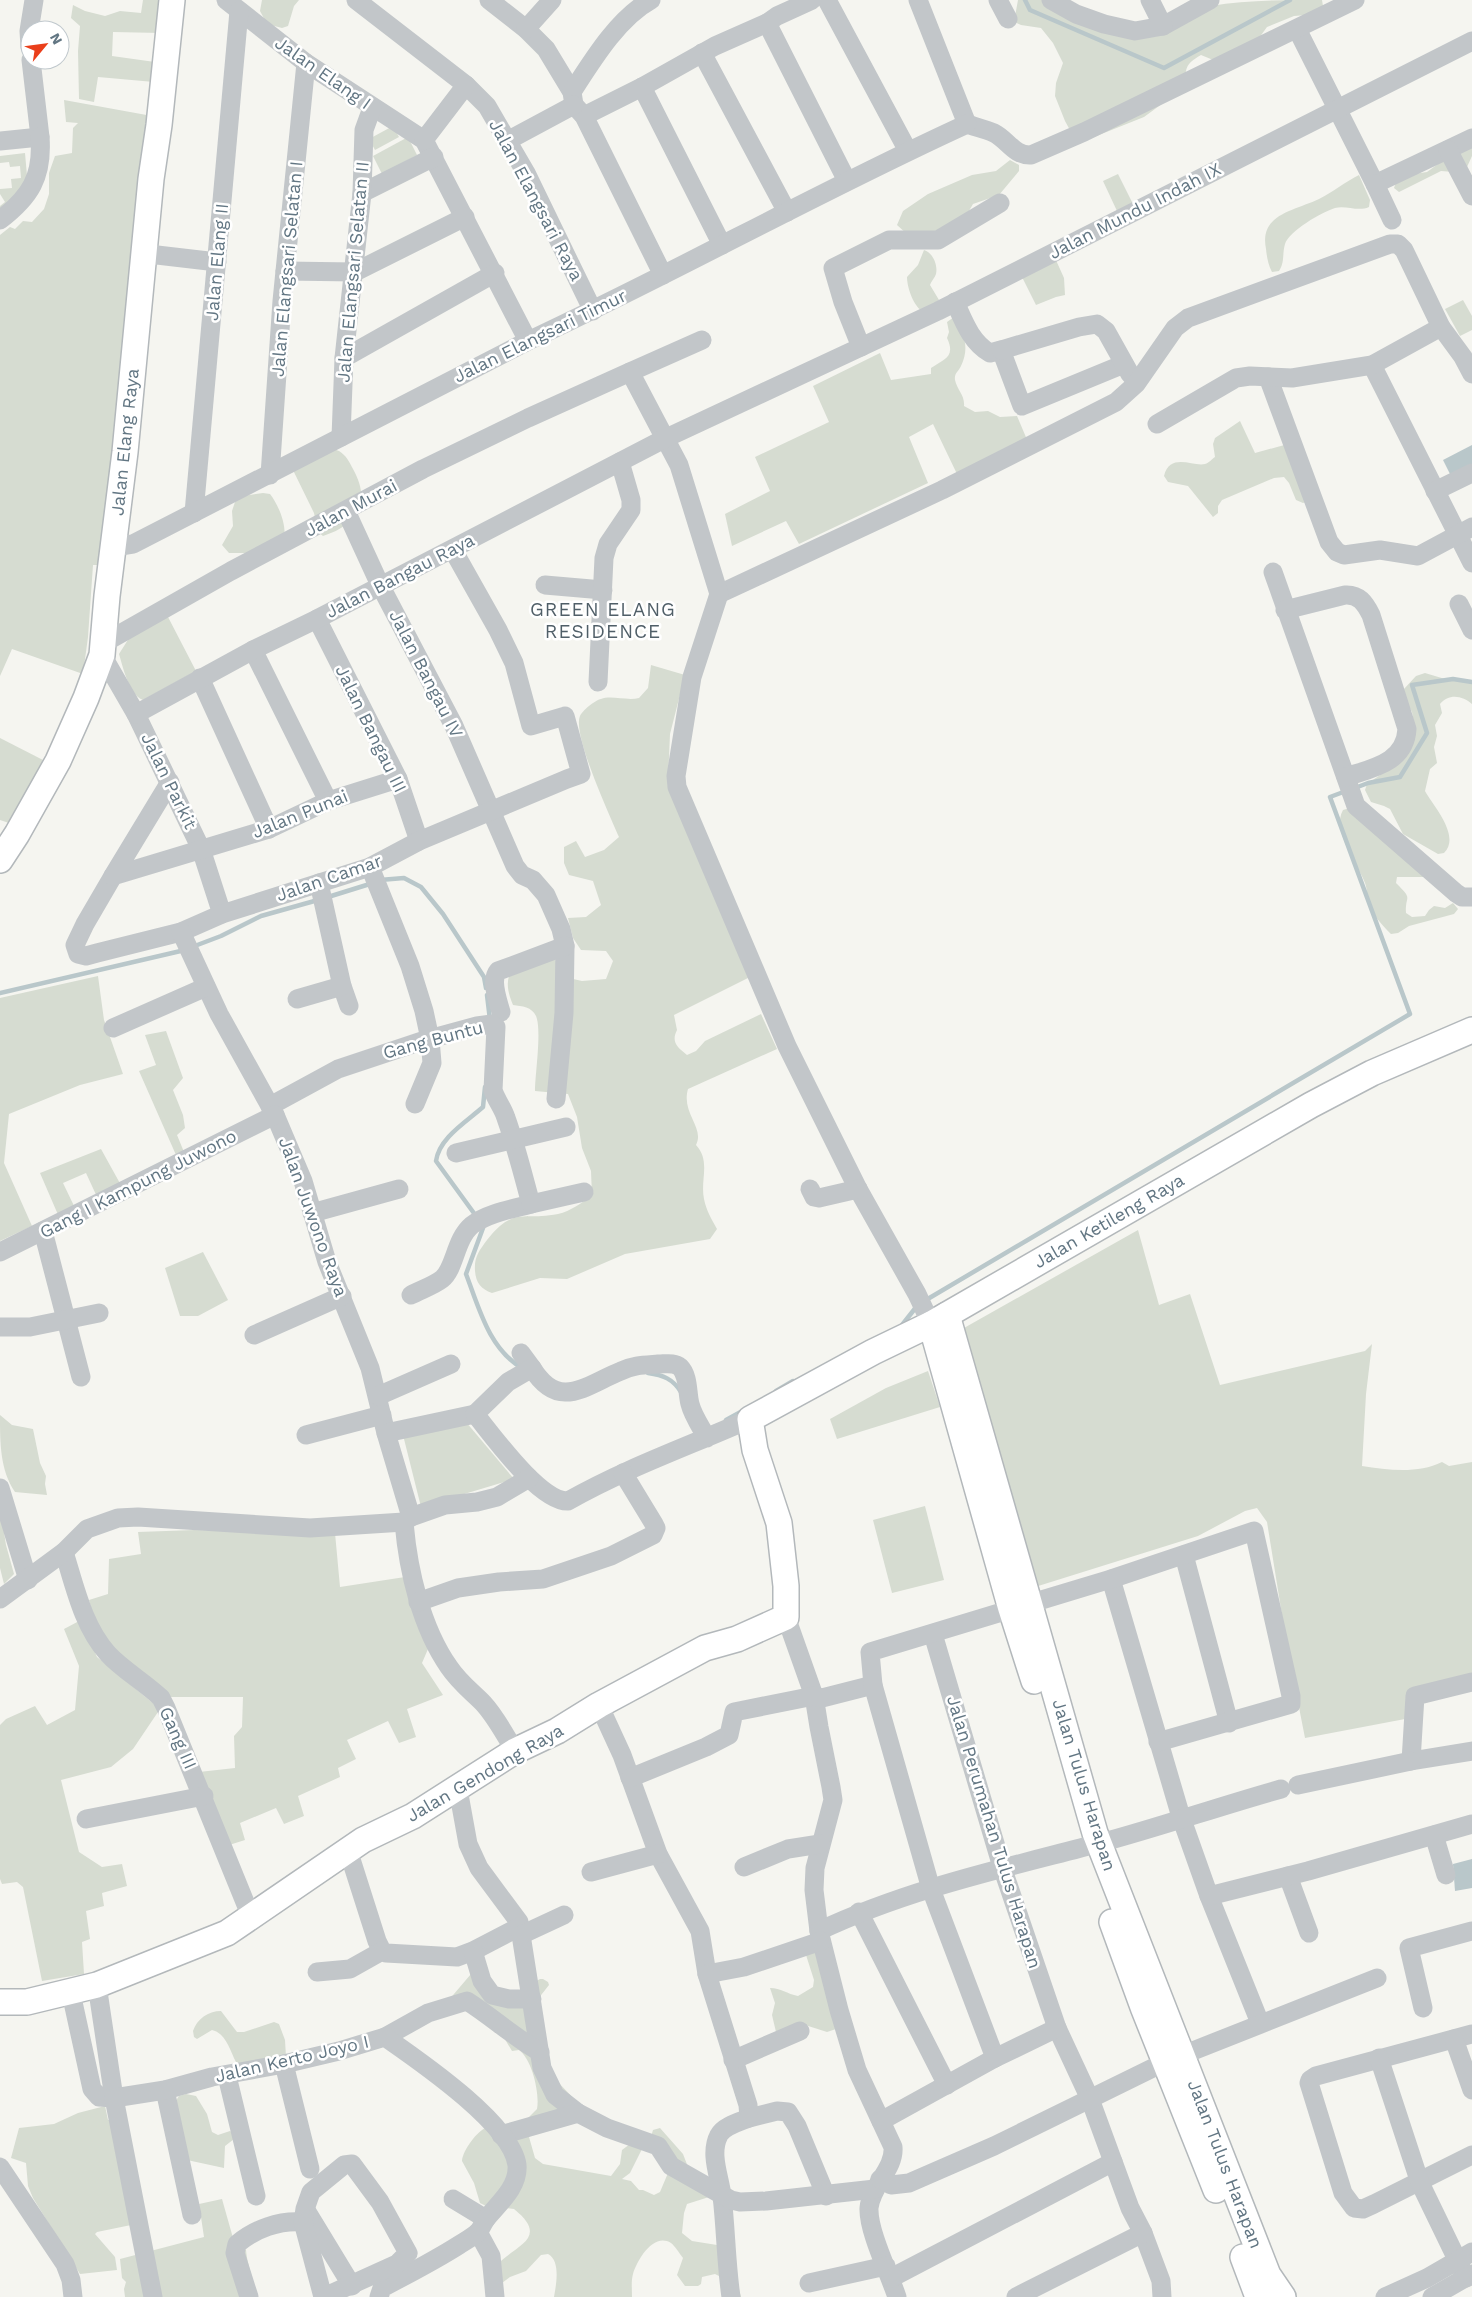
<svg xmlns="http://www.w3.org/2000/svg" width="1472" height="2297" font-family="'Work Sans',sans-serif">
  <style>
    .green { fill: #d6dcd1 }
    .water { fill: #b9c7ca }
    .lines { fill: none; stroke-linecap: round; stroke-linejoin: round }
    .stream { stroke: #b9c7ca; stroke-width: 4.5 }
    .major-casing { stroke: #b3b8bb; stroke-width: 28 }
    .minor { stroke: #c2c6c9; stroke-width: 19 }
    .major { stroke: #fff; stroke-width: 25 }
    .labels { text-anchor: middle; stroke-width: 5; stroke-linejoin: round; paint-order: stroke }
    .street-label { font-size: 18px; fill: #627683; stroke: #fff }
    .neighbourhood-label { font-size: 19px; letter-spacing: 1px; fill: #505f68; stroke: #fff }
  </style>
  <rect width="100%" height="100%" fill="#f5f5f0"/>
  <g class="green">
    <path d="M143 0H166L161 33 113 32 112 56 155 62 154 82 98 77 94 102 79 99 78 51 80 26 71 18 73 5 85 11 105 16 120 11 141 13Z"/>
    <path d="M262 0H299L294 6 288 26 282 28 267 24 260 11Z"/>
    <path d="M1018 0H1042L1150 37C1174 36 1189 13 1211 6 1245 0 1286 0 1322 0L1323 6 1307 15 1294 16 1267 27 1259 38 1223 64 1201 55C1184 65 1186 68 1185 87L1144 117 1089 139 1071 132 1065 121 1055 96 1056 83 1063 63 1053 43 1041 28 1021 25 1014 22Z"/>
    <path d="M64 100 152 116 100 565H93L88 637 83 674 12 649 0 676V235L10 227 15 229 23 221 32 222 44 209 49 194V173L55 156 72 153 73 128 78 123 66 122Z"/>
    <path d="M393 126 399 137 375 150 369 139Z"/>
    <path d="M408 137 417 155 382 174 373 156Z"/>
    <path d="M1472 144V156L1467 167 1454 172 1441 171 1399 192 1394 188 1396 182 1414 174 1427 172 1460 148Z"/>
    <path d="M25 153 28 187 0 214V206L5 202 0 194V189L12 188 11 179 21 178 20 166 10 167 9 162 0 163V156Z"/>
    <path d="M1010 160 1019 165V171L999 195 973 204 966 216 942 230 908 235 897 225 903 211 928 194 972 175 996 171Z"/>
    <path d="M1118 174 1133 204 1117 211 1103 181Z"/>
    <path d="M1359 175 1370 200 1369 207C1358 212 1346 205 1335 208 1322 212 1289 231 1285 244 1282 254 1285 262 1279 271L1272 272C1268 264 1267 258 1266 249 1259 214 1294 211 1319 199 1333 192 1345 182 1359 175Z"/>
    <path d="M924 250C933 253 938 265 936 274 935 278 931 281 930 285L939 300 922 311C913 305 907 287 907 277L918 265Z"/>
    <path d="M1055 258 1064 278 1065 295 1056 297 1036 305 1022 277Z"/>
    <path d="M1463 300 1472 316V330L1460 336 1445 309Z"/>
    <path d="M954 317C964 333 970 347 961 366 959 371 954 373 955 380 957 390 965 395 964 406L975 412 988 411 1000 417 1017 416 1028 442 957 474 933 424 909 437 928 483 799 544 786 521 732 546 725 514 770 491 755 457 829 422 813 386 880 353 891 380 931 374V368C944 359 956 357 947 338L949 332 947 322Z"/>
    <path d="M1240 421 1255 453 1288 444 1309 501 1303 503 1296 500 1289 483 1284 477 1274 478 1222 500 1218 506V513L1213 517 1188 486 1168 482 1164 476C1170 452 1193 467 1205 464 1209 463 1212 459 1215 457L1213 444 1215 438Z"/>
    <path d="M316 446C323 448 332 448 339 451 346 455 350 463 353 469 372 503 357 525 323 536L318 532 314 513 291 466Z"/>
    <path d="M263 493 270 494C278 504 287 525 284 538L253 553H229L222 545 233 526 232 511 235 502 243 496Z"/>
    <path d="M168 617 196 671 143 700C129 695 123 667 119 654L131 635Z"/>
    <path d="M651 665 685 675 670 734 668 781 750 977 674 1015 677 1030C671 1042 677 1047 687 1055L696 1051 705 1041 761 1014 777 1049 688 1089C681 1113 705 1128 696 1145 711 1161 700 1180 704 1199 706 1210 712 1220 717 1229L710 1239 625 1254 567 1279 540 1278 492 1293C481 1289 476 1283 475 1271 474 1257 479 1251 487 1240 514 1206 523 1221 558 1214 571 1211 581 1203 592 1196L591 1171 582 1148 577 1117 568 1094 535 1091C535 1074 542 1030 536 1016 532 1007 522 1006 513 1005 509 995 506 986 509 976L555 958 560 976 582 981 606 979 613 961 606 951 581 950 573 938 568 918 586 917 601 905 593 881 569 875 564 863V847L576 841 585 857 604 850 619 837C610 816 572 734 580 716 582 711 595 700 601 699 611 695 627 701 639 698L648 688Z"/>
    <path d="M1425 673 1445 679 1472 680V704C1463 696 1449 693 1440 704L1442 713 1435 725 1437 736 1434 747 1437 763 1430 769 1425 791C1434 807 1461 836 1444 853L1438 854 1403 834 1390 809 1384 806 1371 802 1365 790 1367 784 1386 771 1415 730 1412 712 1405 699 1404 689 1416 676Z"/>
    <path d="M0 738 43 760 9 823 0 820Z"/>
    <path d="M1350 808 1425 877H1397L1396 883C1414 901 1405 894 1406 913L1412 917 1425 916 1429 910 1434 906 1445 908 1453 903 1458 909 1454 914 1409 926 1398 933 1391 934C1384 927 1373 915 1369 906 1366 899 1368 890 1365 883 1358 863 1331 831 1343 810Z"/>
    <path d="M98 976 104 1020 123 1074 80 1085 9 1114 4 1163 32 1226 0 1241V998Z"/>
    <path d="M166 1031 183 1078 173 1090 183 1115 185 1128 177 1135 184 1152 176 1155 139 1071 156 1065 145 1035Z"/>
    <path d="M101 1149 122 1187 98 1199 86 1173 63 1183 75 1208 59 1217 40 1173Z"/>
    <path d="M1138 1230 1159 1305 1190 1294 1220 1385 1365 1351 1372 1344 1366 1394 1362 1466C1388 1470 1418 1474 1442 1462L1449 1466 1472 1462V1675L1408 1690 1405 1719 1305 1738 1287 1646 1267 1522 1257 1508 1245 1511 1198 1536 1035 1587 964 1328Z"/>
    <path d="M203 1252 228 1300 198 1316H180L165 1268Z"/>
    <path d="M928 1371 940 1407 837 1439 830 1419 886 1388Z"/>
    <path d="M0 1415 12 1425 33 1429 40 1463 46 1476 45 1484 47 1495 15 1492C0 1470 0 1443 0 1415Z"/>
    <path d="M466 1422 514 1479 421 1507 403 1435Z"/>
    <path d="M925 1506 944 1580 892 1593 873 1520Z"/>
    <path d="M0 1507 6 1545 14 1574 4 1584 0 1568Z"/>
    <path d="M194 1530 335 1533 340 1587 405 1577 428 1649 422 1663 443 1695 407 1709 416 1737 399 1743 388 1721 347 1740 356 1759 338 1768 340 1777 298 1796 304 1816 284 1824 276 1808 240 1823 245 1840 226 1846 199 1772 235 1768 234 1736 242 1727 243 1697H171L107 1644 91 1608 89 1600 108 1594 109 1559 141 1554 138 1532Z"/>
    <path d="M81 1620 97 1657 160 1709 133 1749 111 1767 61 1780 79 1852 102 1867 122 1864 127 1886 102 1893 104 1906 86 1911 90 1939 82 1942 84 1974 42 1981 23 1887 17 1882 2 1884 0 1879V1725L6 1719 35 1706 47 1725 75 1710 79 1666 64 1629Z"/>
    <path d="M822 1950 836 2029 827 2032 802 2024 776 2032 772 2015 775 2003 770 1988C781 1988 787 1994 798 1996L813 1987 814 1980 806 1955Z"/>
    <path d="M471 1974 509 1997 540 1979H543L548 1982 549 1985 538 1999V2035L556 2080 576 2101 529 2137 535 2158 543 2164 611 2176 620 2164 622 2150 630 2144 643 2147 630 2173 622 2179 631 2181 639 2190H643L654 2195 660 2192 668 2173 650 2140 653 2130 660 2128 683 2154 688 2167 709 2197 687 2204 684 2213 682 2233 692 2241 717 2245 737 2281 741 2297H733L721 2277 715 2274 702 2277 701 2284 698 2286H685L677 2275 683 2258C679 2253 675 2246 671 2243 653 2232 637 2261 633 2274 631 2281 632 2289 632 2297H554C556 2285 561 2261 548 2254L541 2255 526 2271 510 2277 502 2283 499 2263C516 2245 550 2238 514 2209L486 2206 480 2203 474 2183 462 2161C463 2150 477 2131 487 2127 498 2123 512 2124 523 2123L537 2109C540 2094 532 2059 519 2050L512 2051 503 2036 479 2008 448 2001Z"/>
    <path d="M221 2011 237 2032H244L274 2022 279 2024 285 2040 286 2057 239 2064 236 2062C230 2051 226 2033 212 2030L197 2039 194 2037 193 2031C197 2019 208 2011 221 2011Z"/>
    <path d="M186 2094 196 2096 207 2114 212 2132 218 2135 230 2131 233 2133 234 2139 225 2146 224 2168 187 2160 173 2105 179 2096Z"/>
    <path d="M105 2106 108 2120H114L136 2224 97 2232 95 2234 115 2257 117 2270 80 2274 33 2198 28 2186 26 2163 11 2158 19 2128 54 2124 78 2113Z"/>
    <path d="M222 2199 233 2238 246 2250C247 2264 254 2282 257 2297H125L124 2289 126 2282 122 2278 120 2259 204 2237 199 2204Z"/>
  </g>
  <g class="water">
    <path d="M1472 445V470L1453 480 1443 460Z"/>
    <path d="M1472 1859V1888L1455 1891 1453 1864Z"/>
  </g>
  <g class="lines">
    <g class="stream">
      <path d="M1025 0 1030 10 1164 68 1290 0"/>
      <path d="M1355 788 1368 783 1400 777 1427 733 1412 685 1453 679 1472 682"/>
      <path d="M380 880 404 878 421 887 443 914 484 977 486 988"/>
      <path d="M328 897 373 883"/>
      <path d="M192 947 221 936 261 916 318 900"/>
      <path d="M0 993 185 950"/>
      <path d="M487 995 490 1020"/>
      <path d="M476 1216 436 1161C439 1138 466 1122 483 1107L485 1087"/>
      <path d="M482 1225 483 1228 466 1274C479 1308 489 1349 522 1368"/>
      <path d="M926 1300 1410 1014 1330 797 1346 791"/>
      <path d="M902 1325 917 1306"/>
      <path d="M648 1373C663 1375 673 1379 681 1392"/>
      <path d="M776 1391 793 1381"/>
      <path d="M726 1420 746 1409"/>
    </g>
    <g class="major-casing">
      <g id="major">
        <path d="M0 860 17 834 58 761 86 698 102 655 107 596 125 452 151 179 159 125 172 0"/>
        <path d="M947 1315 1095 1833 1268 2275 1283 2297"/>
        <path d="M931 1324 1011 1609 1034 1681"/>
        <path d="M1112 1922 1143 2007 1216 2190"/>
        <path d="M0 2002H27L97 1985 227 1933 363 1840 413 1816 515 1751 557 1731 599 1705 705 1648 737 1639 786 1617V1586L779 1523 755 1450 750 1419 873 1352 931 1324 1311 1105 1372 1073 1472 1030"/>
        <path d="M1243 2257 1258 2297"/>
      </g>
    </g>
    <g class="minor">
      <path d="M226 0 306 63 424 140 528 341"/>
      <path d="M356 0 466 85 487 106 526 173 593 311"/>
      <path d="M489 0 526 29 546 49 572 92 574 105"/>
      <path d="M827 0 908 151"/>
      <path d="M918 0 967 124"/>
      <path d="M998 0 1008 19"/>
      <path d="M1051 0 1076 14 1104 24 1135 31 1163 26 1210 0"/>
      <path d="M1150 0 1163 26"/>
      <path d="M767 23 847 181"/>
      <path d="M526 29 552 0"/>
      <path d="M1297 29 1375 184 1472 138"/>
      <path d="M30 47 29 31 34 0"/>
      <path d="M702 53 787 212"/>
      <path d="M642 87 722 245"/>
      <path d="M572 92C592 61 618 18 651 0"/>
      <path d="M574 105 584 116 663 275"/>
      <path d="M584 116 642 87 715 46 767 23 777 16 812 0"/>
      <path d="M967 124C975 127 985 129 994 133 1008 140 1014 156 1031 155L1084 132 1355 0"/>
      <path d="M424 140 466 85"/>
      <path d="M0 141 40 137 31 60"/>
      <path d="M507 141 574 105"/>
      <path d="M1448 150 1472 196"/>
      <path d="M1375 184 1392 220"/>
      <path d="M362 193 434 157"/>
      <path d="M0 220C30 197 43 177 40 137"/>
      <path d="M143 257 157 255 217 262"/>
      <path d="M285 271 355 272 465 217"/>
      <path d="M955 302C964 322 971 342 990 353L1001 350 1022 406 1124 364"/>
      <path d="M861 347 938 311 1472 41"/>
      <path d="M1001 350 1079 327 1097 324 1106 331 1130 374"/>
      <path d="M344 358 495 273"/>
      <path d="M1372 365 1472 563"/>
      <path d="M630 372 702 340"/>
      <path d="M1268 377 1329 542 1337 552 1344 555 1380 550 1418 556 1472 527"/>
      <path d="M1157 424 1236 378 1250 376 1292 378 1372 365 1441 327"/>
      <path d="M341 437 344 358 362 193 364 130 372 108"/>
      <path d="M270 475 282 301 306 63"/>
      <path d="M1435 491 1472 473"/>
      <path d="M346 511 380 585 454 726 515 866 522 875 533 880 546 895 561 929 565 946 564 1013 556 1099"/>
      <path d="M194 513 239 11"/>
      <path d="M114 547 133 544 528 341C676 272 818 192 967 124"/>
      <path d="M1273 572 1356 806 1456 893 1462 897H1472"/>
      <path d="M545 585 603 590"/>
      <path d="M719 594 942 490 1116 402 1136 384 1175 328 1188 318 1390 244H1398L1404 250 1441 327 1463 357 1472 374"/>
      <path d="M1459 604 1472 630"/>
      <path d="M1285 610 1345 595C1359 594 1365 603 1371 615L1407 729C1405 763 1372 768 1346 777"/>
      <path d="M317 619 398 779 419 841"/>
      <path d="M104 643 231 571 423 469 528 418 630 372 679 465 719 594 692 677 676 776 677 787 787 1046 858 1189 917 1294 931 1324"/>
      <path d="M253 650 328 801"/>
      <path d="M102 655 136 714 201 849 222 914"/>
      <path d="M200 678 269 829"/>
      <path d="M598 682 604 558 608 544 631 510V500L620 462"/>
      <path d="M136 714 253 650 317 619 664 439 861 347 843 302 833 268 889 240H938L1000 203"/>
      <path d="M398 779 328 801 269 829 113 876 85 924 75 945 78 954 86 956 97 953 181 932 222 914 370 867 419 841 567 779 581 774 565 716 531 726 514 663 498 630 453 550"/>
      <path d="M370 867 410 966 424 1011 430 1039 432 1063 415 1104"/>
      <path d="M113 876 170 782"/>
      <path d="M319 883 342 986 349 1006"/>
      <path d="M181 932 219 1014 275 1115 303 1181 327 1262 370 1368 386 1433 411 1517"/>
      <path d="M297 999 342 986"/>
      <path d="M501 1012C498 1001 490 980 498 971L565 946"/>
      <path d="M113 1028 206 987"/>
      <path d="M270 1106 338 1069 422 1041 477 1026 492 1024 496 1027 493 1090C496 1100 503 1108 506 1118 516 1146 523 1175 531 1204 512 1209 488 1213 472 1225 455 1239 455 1269 442 1279 433 1286 420 1290 411 1295"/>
      <path d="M456 1153 566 1127"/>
      <path d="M810 1189 814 1197 819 1198 858 1189"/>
      <path d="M531 1204 584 1192"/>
      <path d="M312 1213 399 1189"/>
      <path d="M43 1231 81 1377"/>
      <path d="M0 1252 275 1115"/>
      <path d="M0 1327H30L99 1313"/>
      <path d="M254 1335 342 1296"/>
      <path d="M521 1353 532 1368"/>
      <path d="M378 1396 451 1364"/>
      <path d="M386 1433 475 1414"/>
      <path d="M306 1435 382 1415"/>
      <path d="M707 1438C701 1427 693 1416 690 1404 687 1393 689 1376 680 1367 674 1362 666 1364 658 1364 645 1365 633 1365 621 1371 586 1385 559 1412 532 1368L508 1382 475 1414C493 1436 540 1502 568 1501 626 1468 689 1446 750 1419"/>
      <path d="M0 1488 28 1580"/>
      <path d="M404 1522C408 1570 421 1627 449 1667 459 1682 471 1691 483 1703 496 1717 505 1735 515 1751"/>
      <path d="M64 1552C75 1587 83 1626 108 1654 123 1670 144 1682 161 1698L166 1708 251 1917"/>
      <path d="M1184 1555 1229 1723"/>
      <path d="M1111 1579 1181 1817 1209 1896 1260 2023"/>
      <path d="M0 1599 64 1552 87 1529 118 1518 138 1517 310 1528 404 1522 411 1517 445 1505 477 1502 497 1497 529 1478"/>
      <path d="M418 1602 458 1588 499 1582 543 1579 611 1556 653 1535 656 1528 654 1524 623 1473"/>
      <path d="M786 1617 814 1696 819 1727 831 1787 833 1800 815 1868 814 1890 819 1931 839 2010 857 2070 893 2147C895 2169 871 2185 869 2208 868 2231 889 2273 897 2297"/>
      <path d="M933 1634 1002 1867 1057 2028 1090 2099 1130 2208 1143 2233 1161 2281 1162 2297"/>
      <path d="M1472 1682 1415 1696 1411 1761 1472 1751"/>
      <path d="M599 1705 622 1755 658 1854 700 1931 707 1974 748 2105 749 2118C739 2122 724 2126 719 2135 709 2154 720 2177 722 2196 726 2230 726 2263 731 2297"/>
      <path d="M630 1778 706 1747 729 1735 734 1712 814 1696 822 1698 873 1685"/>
      <path d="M1298 1785 1411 1761"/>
      <path d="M458 1789 468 1844 479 1868 519 1922 542 2068 555 2095 578 2113"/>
      <path d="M86 1819 204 1796"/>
      <path d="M1434 1835 1446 1875"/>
      <path d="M348 1850 377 1941 382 1951 386 1953 457 1957 473 1951 519 1927"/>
      <path d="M744 1867 788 1849 820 1844"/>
      <path d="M591 1872 658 1854"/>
      <path d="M1288 1876 1309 1933"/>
      <path d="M1209 1896 1308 1871 1472 1824"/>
      <path d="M859 1912 947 2085"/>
      <path d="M819 1931C908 1889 1005 1868 1100 1843 1160 1827 1220 1806 1281 1789"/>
      <path d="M521 1935 564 1915"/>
      <path d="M473 1951 482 1981 492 1995 509 1999H532"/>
      <path d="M317 1972 350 1969 382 1951"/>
      <path d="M707 1974 744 1967 821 1941"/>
      <path d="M71 1993 92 2089 99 2097 114 2098 97 1985"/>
      <path d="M1423 2008 1409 1948 1472 1931"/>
      <path d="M1472 2034 1316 2076 1310 2080 1309 2083 1343 2193 1354 2208 1363 2209 1374 2204 1472 2155"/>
      <path d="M385 2037 428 2013 467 2001C492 2017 514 2037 540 2052"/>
      <path d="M1454 2039 1472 2090"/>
      <path d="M995 2058 931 1889 873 1685 870 1652 1111 1579 1254 1531 1291 1696V1704L1158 1742"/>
      <path d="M1379 2058 1420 2183 1466 2278"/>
      <path d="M733 2060 800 2031"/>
      <path d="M284 2064 310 2169"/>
      <path d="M227 2076 256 2196"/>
      <path d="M165 2090 192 2215"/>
      <path d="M749 2118 777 2111 788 2112 797 2126 826 2196"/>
      <path d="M881 2121 995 2058 1057 2028"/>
      <path d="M501 2135 578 2113 607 2128 658 2146 671 2166 731 2200 740 2202 766 2201 875 2189"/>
      <path d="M0 2167 65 2264 71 2280 73 2297"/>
      <path d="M880 2179 891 2185 909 2183 994 2146 1165 2062 1377 1978"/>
      <path d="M453 2199 486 2219"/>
      <path d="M307 2212 352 2286"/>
      <path d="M478 2232 491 2256 495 2297"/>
      <path d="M891 2278 1113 2162"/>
      <path d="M809 2283 886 2266"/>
      <path d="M153 2297 114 2098 165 2090 212 2077 284 2064 339 2051 385 2037C418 2060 512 2124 517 2165 519 2187 498 2204 486 2219 483 2223 481 2229 478 2232 473 2237 465 2241 459 2245 434 2261 408 2274 382 2288L379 2297"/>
      <path d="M249 2297 235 2253 237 2244C255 2229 279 2220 303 2222"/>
      <path d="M323 2297 303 2222 305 2209 311 2192 344 2165 352 2164 380 2202 408 2253 397 2264 324 2297"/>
      <path d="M1016 2297 1143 2233"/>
      <path d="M1385 2297 1427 2278 1472 2252"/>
      <path d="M1432 2297 1472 2274"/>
    </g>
    <use href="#major" class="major"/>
  </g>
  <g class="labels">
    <g class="street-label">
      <text transform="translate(323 73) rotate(35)" y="6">Jalan Elang I</text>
      <text transform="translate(536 200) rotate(62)" y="6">Jalan Elangsari Raya</text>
      <text transform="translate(1135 211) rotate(-27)" y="6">Jalan Mundu Indah IX</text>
      <text transform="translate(217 262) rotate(-85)" y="6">Jalan Elang II</text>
      <text transform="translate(287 269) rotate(-85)" y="6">Jalan Elangsari Selatan I</text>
      <text transform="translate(353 272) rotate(-85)" y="6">Jalan Elangsari Selatan II</text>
      <text transform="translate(540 336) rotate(-26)" y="6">Jalan Elangsari Timur</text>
      <text transform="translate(125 442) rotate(-84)" y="6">Jalan Elang Raya</text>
      <text transform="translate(351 508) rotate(-28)" y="6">Jalan Murai</text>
      <text transform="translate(400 576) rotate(-27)" y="6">Jalan Bangau Raya</text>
      <text transform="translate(426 674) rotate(63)" y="6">Jalan Bangau IV</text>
      <text transform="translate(371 729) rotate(64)" y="6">Jalan Bangau III</text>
      <text transform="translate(169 781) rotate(64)" y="6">Jalan Parkit</text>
      <text transform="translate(300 814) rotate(-22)" y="6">Jalan Punai</text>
      <text transform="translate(329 878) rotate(-19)" y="6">Jalan Camar</text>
      <text transform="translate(433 1040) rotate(-15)" y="6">Gang Buntu</text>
      <text transform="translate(138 1184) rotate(-27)" y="6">Gang I Kampung Juwono</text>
      <text transform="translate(313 1217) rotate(70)" y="6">Jalan Juwono Raya</text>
      <text transform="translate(1109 1221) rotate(-30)" y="6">Jalan Ketileng Raya</text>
      <text transform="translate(178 1738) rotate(66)" y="6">Gang III</text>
      <text transform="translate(485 1773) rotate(-30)" y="6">Jalan Gendong Raya</text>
      <text transform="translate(1084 1785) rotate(73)" y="6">Jalan Tulus Harapan</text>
      <text transform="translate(994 1832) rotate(73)" y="6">Jalan Perumahan Tulus Harapan</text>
      <text transform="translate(292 2059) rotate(-13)" y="6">Jalan Kerto Joyo I</text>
      <text transform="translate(1225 2164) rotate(69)" y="6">Jalan Tulus Harapan</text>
    </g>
    <g class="neighbourhood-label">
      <text x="603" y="616">GREEN ELANG<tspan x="603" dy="22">RESIDENCE</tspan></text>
    </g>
  </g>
  <g transform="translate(45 45) rotate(61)"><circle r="24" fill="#ffffff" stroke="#c0c8cd"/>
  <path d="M0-4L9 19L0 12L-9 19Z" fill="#ea3f1b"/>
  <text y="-8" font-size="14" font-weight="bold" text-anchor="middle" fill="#627683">N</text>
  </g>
</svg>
